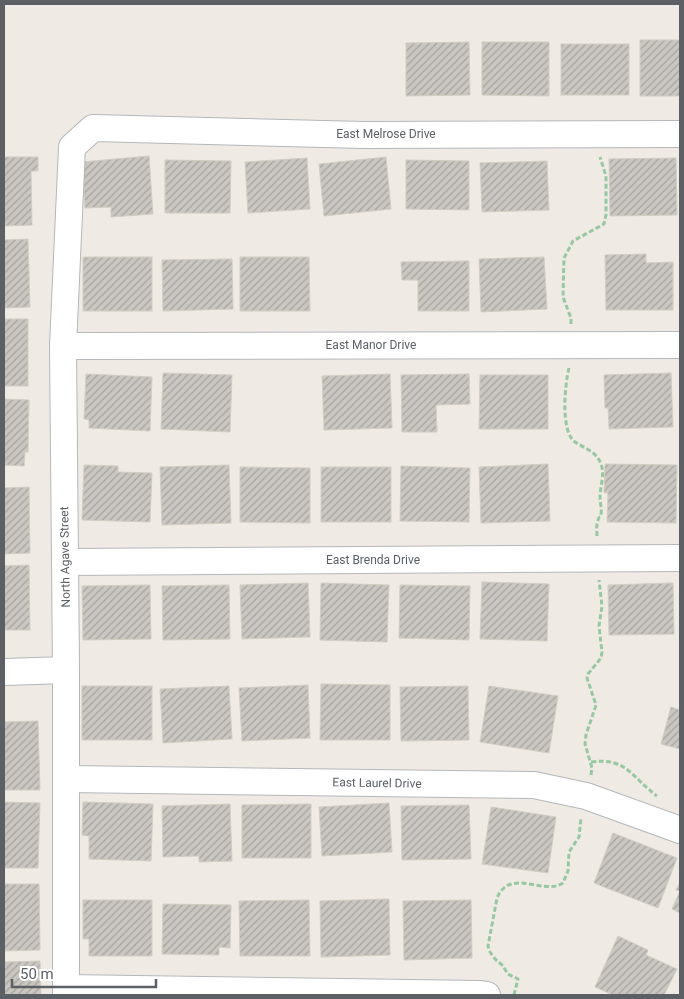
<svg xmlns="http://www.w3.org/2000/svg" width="684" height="999" font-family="Roboto,sans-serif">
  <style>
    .building { fill: url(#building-hatch); stroke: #d3cdc2 }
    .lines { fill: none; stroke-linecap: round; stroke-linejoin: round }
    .minor-casing { stroke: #b4b7bb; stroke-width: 28 }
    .path { stroke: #98c8a2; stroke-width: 3; stroke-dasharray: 5 2.5; stroke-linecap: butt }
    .minor { stroke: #fff; stroke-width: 26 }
    .labels { text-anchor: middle; stroke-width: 4; stroke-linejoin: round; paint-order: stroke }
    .street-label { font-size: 12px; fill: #5c6065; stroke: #fff }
  </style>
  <defs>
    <pattern id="building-hatch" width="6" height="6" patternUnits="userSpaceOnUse" patternTransform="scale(1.25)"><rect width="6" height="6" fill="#cac6c1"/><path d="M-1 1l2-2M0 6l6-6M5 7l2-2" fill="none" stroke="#a7a4a0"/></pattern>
  </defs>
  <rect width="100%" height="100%" fill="#efebe4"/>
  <g class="building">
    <rect x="640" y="40" width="40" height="56"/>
    <path d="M469 42 470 95 406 96V43Z"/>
    <path d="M482 42H549V96L482 95Z"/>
    <rect x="561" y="44" width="68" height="51"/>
    <path d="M149 156 153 214 111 217V207L85 208 82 162Z"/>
    <path d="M4 157H38V171H31L32 225 4 226Z"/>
    <path d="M386 157 391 209 324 216 319 164Z"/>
    <path d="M307 158 310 209 248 213 245 162Z"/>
    <path d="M676 158 677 215 610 216 609 159Z"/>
    <path d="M165 160 231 161 230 213H165Z"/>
    <path d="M406 160 469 161V210L406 209Z"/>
    <path d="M547 161 549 210 482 212 480 163Z"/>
    <path d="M28 239 30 307 4 308V240Z"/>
    <path d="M646 254V263L673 262V310H606L605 255Z"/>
    <rect x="83" y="257" width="69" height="54"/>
    <path d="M240 257H309L310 311H240Z"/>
    <path d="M544 257 547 309 481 312 479 259Z"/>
    <path d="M232 259 233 309 163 311 162 260Z"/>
    <path d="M469 261V311H418V280H402L401 262Z"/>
    <rect x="4" y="319" width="24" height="67"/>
    <path d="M163 373 232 375 230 432 161 429Z"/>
    <path d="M671 373 673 427 609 429 608 408H605L604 375Z"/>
    <path d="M86 374 152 377 150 431 89 428V420L84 419Z"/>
    <path d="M390 374 392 428 324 430 322 376Z"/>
    <path d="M469 374 470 404 436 405 437 432H402L401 375Z"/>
    <path d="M480 375H548V429H479Z"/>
    <path d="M4 399 29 400 28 452H25L24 466 4 465Z"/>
    <path d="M548 464 550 521 481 523 479 467Z"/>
    <path d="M605 464 677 465 676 523 607 522 608 493H604Z"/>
    <path d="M84 465 118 466V472L152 473 150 522 82 520Z"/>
    <path d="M229 465 231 523 162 525 160 467Z"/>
    <path d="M401 466 470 468 469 522 400 521Z"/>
    <path d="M240 467 310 468V523L240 522Z"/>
    <rect x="321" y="467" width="70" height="55"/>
    <path d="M29 487 30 553 4 554V488Z"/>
    <path d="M29 565 30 630H4V566Z"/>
    <path d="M482 582 549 584 547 641 480 639Z"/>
    <path d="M308 583 310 637 242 639 240 585Z"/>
    <path d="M321 583 389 585 387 642 320 640Z"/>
    <path d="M673 583 674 634 609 635 608 585Z"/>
    <path d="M150 585 151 639 83 640 82 586Z"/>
    <path d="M229 585 230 639 163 640 162 586Z"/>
    <path d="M400 585 470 586 469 640 399 638Z"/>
    <path d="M321 684 390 685V740H320Z"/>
    <path d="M308 685 310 738 242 741 239 688Z"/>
    <rect x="82" y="686" width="70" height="54"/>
    <path d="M229 686 232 739 163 743 160 689Z"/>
    <path d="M468 686 469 740 401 741 400 687Z"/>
    <path d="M489 686 558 696 549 753 480 742Z"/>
    <path d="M671 707 680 710V749L661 744Z"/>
    <path d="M38 721 40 790H4V722Z"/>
    <path d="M4 802 40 803 38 868H4Z"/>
    <path d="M83 802 153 804 151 861 89 859V836L82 835Z"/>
    <path d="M389 803 392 852 322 856 319 807Z"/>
    <path d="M230 804 232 861 199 862V856L163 857 162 806Z"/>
    <path d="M311 804V858H242V805Z"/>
    <path d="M469 805 471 859 402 860 401 806Z"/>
    <path d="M491 807 556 817 548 873 482 864Z"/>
    <path d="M613 833 677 858 658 908 594 883Z"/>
    <path d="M680 882V913L672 909 680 891 676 890Z"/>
    <path d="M4 884H39L40 950 4 951Z"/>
    <path d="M389 899 390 955 321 957 320 901Z"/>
    <path d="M83 900H152V956H89V939H83Z"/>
    <path d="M309 900 310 956H240L239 901Z"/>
    <path d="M471 900 472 958 404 960 403 901Z"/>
    <path d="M163 904 231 905 230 948 219 947V955L162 954Z"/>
    <path d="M618 936 648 950 646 955 677 969 664 995H613L595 987Z"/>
    <path d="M40 961 41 995H4V962Z"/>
  </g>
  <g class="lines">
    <g class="minor-casing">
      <g id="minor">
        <path d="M63 346 680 345"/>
        <path d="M65 562 680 558"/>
        <path d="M4 672 66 670"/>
        <path d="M66 779 534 785 586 796 680 830"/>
        <path d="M66 988 481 994 487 995"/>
        <path d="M66 995V670L63 346 72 147 93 128 364 135 680 134"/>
      </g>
    </g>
    <g class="path">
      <path d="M571 324V318L563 297 564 258 573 241 604 224 606 215V176L600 157"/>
      <path d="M569 368C565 384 560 431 575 442 584 448 597 452 601 464 605 475 600 486 600 498 600 503 602 508 601 514 600 520 600 514 598 520 596 525 597 531 597 536"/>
      <path d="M591 762C627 757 631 777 657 796"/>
      <path d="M591 775 592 768 585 744 586 735 596 705 587 678 588 674 601 658 602 652 599 626 602 606 599 580"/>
      <path d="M514 995 518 979 508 974 502 965 495 959 490 952 488 946 497 898C510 867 544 896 563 883L568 871 569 852 579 837 581 818"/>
    </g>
    <use href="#minor" class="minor"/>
  </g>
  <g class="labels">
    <g class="street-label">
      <text x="386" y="138">East Melrose Drive</text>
      <text x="371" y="349">East Manor Drive</text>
      <text transform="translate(65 557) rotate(-91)" y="4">North Agave Street</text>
      <text x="373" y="564">East Brenda Drive</text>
      <text transform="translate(377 783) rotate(1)" y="4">East Laurel Drive</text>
    </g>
  </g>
  <rect width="684" height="999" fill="none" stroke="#5c6065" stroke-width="10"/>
  <path d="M12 979v8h144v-8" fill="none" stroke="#5c6065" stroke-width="2.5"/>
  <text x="20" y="979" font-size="15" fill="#5c6065" stroke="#ffffff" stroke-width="4" paint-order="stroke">50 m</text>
</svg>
